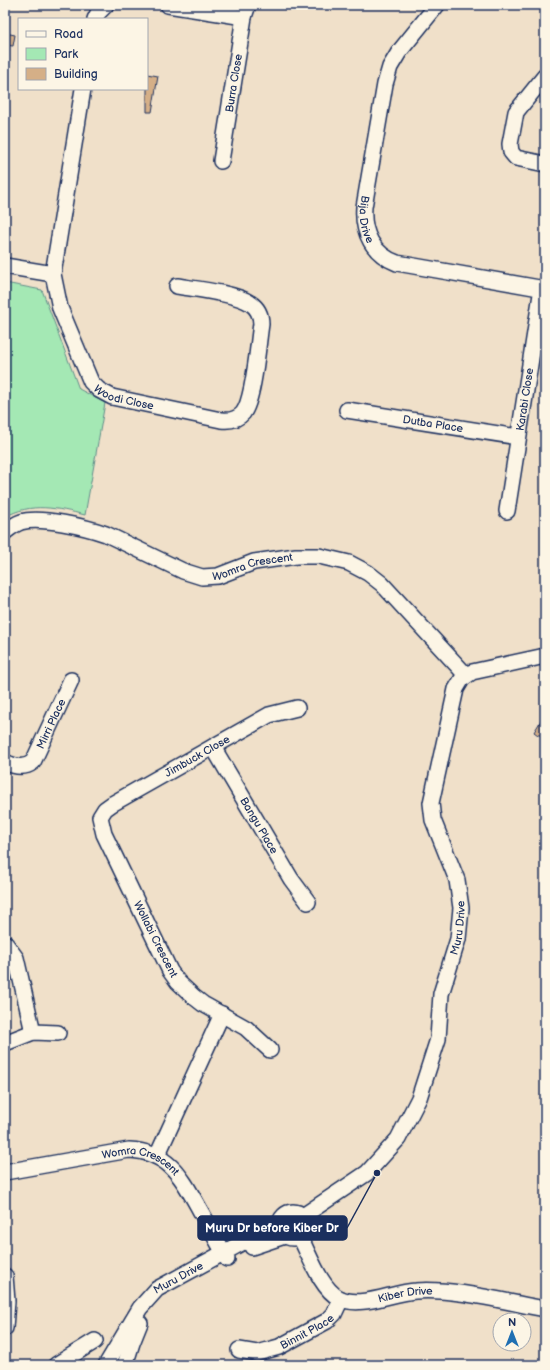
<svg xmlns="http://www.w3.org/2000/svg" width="550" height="1370" font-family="'Balsamiq Sans',sans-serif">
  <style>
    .green { fill: #a4e8b4; stroke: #608c89 }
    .building { fill: #d5af87; stroke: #1b2f5e }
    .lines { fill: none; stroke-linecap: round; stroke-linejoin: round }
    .minor-casing { stroke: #1b2f5e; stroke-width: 18 }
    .minor { stroke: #fcf5e5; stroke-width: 15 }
    .labels { text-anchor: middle; stroke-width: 3.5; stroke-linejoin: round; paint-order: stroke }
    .street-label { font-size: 11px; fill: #1b2f5e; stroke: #fcf5e5 }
    .leader { fill: none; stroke: #1b2f5e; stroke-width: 1.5 }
    .callout-dot { fill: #1b2f5e; stroke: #fcf5e5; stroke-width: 1.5 }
    .callout { fill: #1b2f5e; stroke: #1b2f5e; stroke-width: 1.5 }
    .callout-label { font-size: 12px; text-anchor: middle; font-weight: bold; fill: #fff }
  </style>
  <rect width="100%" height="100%" fill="#f0e0c9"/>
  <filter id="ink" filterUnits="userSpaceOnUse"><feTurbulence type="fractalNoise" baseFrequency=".025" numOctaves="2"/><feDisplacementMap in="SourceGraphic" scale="8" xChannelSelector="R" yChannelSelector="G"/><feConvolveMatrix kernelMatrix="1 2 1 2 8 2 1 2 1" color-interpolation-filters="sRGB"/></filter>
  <g filter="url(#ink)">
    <path class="green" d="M5 283 42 290 79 389 105 403 85 515C57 508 31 502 5 517Z"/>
    <g class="building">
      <path d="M5 33 15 35 13 46 5 45Z"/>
      <path d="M147 74 158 76 152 112H147Z"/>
      <path d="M545 714V735H538L534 732Z"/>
    </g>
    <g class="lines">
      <g class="minor-casing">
        <g id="minor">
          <path d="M168 5 244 17"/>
          <path id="s1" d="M437 5 399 52 390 67 385 84 364 207C362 233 373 254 397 263L545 289"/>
          <path d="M95 19 98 13 106 5"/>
          <path d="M545 76 516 112 510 144 511 152 516 158 545 164"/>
          <path id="s2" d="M83 89 53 274 60 308 91 382 99 390 112 397 221 420C229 421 237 420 243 413 254 399 258 343 261 324 261 316 258 308 250 303 235 293 195 289 177 286"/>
          <path id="s3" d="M221 161 244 17 248 5"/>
          <path d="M5 266 53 274"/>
          <path id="s4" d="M347 410 518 437"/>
          <path id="s5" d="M507 511 542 288"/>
          <path id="s6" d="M5 532C10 528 15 524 21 522 40 516 86 527 106 534L183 571 202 577 218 576 254 562 296 556H319L349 563 368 573 382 584 466 675"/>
          <path id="s7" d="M213 747 291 879 308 902"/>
          <path id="s8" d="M5 762C15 767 24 769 33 762L71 680"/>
          <path d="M5 943 16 958 33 1032"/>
          <path d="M5 1043 33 1032 58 1033"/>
          <path id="s9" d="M270 1050 246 1028 203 1004 194 997 178 982 170 971 104 834 100 817 105 809 112 804 269 715 297 708"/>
          <path d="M157 1156 222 1014"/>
          <path id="s10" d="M5 1172 129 1150C170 1152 182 1178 200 1210 209 1226 218 1242 227 1259"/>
          <circle cx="293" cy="1225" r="13"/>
          <path id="s11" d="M303 1216 367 1173 398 1139 419 1098 438 1039 441 994 458 939 461 908 457 880 433 820 431 803 456 689 462 679 472 672 545 656"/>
          <path id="s12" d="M300 1237C309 1254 321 1289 339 1298 361 1309 392 1292 416 1291 454 1288 506 1302 545 1309"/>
          <path d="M252 1247 285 1236"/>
          <path d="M5 1276 7 1301 5 1328"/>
          <path id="s13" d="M239 1350 257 1353 279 1347 327 1321 334 1314 341 1299"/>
          <path d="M56 1365 95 1341"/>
          <path id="s14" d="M106 1365 140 1308 157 1289 280 1222"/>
          <path d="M125 1365 132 1343 140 1323"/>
        </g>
      </g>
      <use href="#minor" class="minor"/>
    </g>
  </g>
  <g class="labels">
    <g class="street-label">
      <text dy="4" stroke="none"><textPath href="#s3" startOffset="79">Burra Close</textPath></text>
      <text dy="4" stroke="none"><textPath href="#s1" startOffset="233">Bija Drive</textPath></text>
      <text dy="4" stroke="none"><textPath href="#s2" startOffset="340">Woodi Close</textPath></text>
      <text dy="4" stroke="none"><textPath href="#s5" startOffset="113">Karabi Close</textPath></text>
      <text dy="4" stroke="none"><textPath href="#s4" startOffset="87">Dutba Place</textPath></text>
      <text dy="4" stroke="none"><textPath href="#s6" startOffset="263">Womra Crescent</textPath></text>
      <text dy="4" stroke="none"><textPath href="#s8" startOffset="72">Mirri Place</textPath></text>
      <text dy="4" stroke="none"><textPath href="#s9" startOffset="414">Jimbuck Close</textPath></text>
      <text dy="4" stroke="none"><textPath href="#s7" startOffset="91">Bangu Place</textPath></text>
      <text dy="4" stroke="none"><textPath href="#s11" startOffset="345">Muru Drive</textPath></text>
      <text transform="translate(156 939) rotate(63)" y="4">Wollabi Crescent</text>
      <text dy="4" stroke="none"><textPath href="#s10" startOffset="140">Womra Crescent</textPath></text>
      <text dy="4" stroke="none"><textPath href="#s14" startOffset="116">Muru Drive</textPath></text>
      <text dy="4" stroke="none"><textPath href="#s12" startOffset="141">Kiber Drive</textPath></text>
      <text dy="4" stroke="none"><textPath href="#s13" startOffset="73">Binnit Place</textPath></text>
    </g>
  </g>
  <path class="leader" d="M377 1173L347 1228"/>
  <circle class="callout-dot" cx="377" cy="1173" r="4"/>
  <rect class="callout" x="198" y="1216" width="149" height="24" rx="4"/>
  <g class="callout-label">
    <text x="272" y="1232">Muru Dr before Kiber Dr</text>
  </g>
  <rect width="550" height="1370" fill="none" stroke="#fcf5e5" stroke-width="20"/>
  <rect x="10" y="10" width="530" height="1350" fill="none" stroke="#1b2f5e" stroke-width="1.5" filter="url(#ink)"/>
  <rect x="18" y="18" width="130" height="72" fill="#fcf5e5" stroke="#a2a6af"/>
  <rect x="26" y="31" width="20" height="6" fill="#fcf5e5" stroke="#a2a6af"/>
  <text x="54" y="38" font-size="12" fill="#1b2f5e">Road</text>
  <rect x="26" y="48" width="20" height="12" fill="#a4e8b4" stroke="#a2a6af"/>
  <text x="54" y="58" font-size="12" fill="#1b2f5e">Park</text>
  <rect x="26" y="68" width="20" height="12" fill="#d5af87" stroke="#a2a6af"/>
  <text x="54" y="78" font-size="12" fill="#1b2f5e">Building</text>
  <g transform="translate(512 1332)"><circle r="19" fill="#fcf5e5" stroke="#a2a6af"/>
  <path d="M0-3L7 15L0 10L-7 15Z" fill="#1f6fb2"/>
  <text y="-6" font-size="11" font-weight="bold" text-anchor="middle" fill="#1b2f5e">N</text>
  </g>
</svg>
